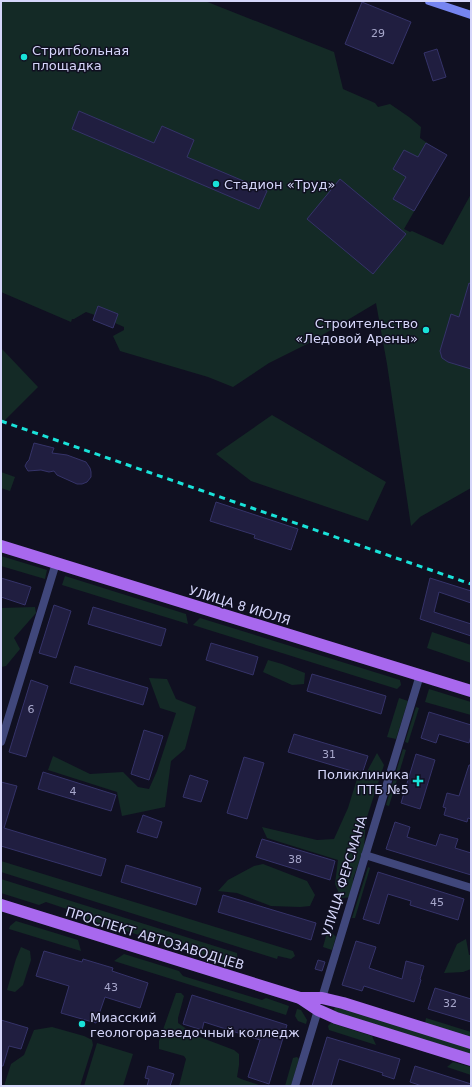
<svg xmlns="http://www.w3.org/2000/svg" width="472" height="1087" font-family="'DejaVu Sans',sans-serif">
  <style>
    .green { fill: #142a26 }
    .building { fill: #201e40; stroke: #353369 }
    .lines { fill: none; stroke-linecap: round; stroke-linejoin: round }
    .street { stroke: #40477b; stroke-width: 8 }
    .secondary { stroke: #7685f0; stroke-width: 8 }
    .primary { stroke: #a868ee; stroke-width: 12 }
    .rail { stroke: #19e2d9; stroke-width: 3; stroke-dasharray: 6 5; stroke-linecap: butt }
    .poi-dot { fill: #19e2d9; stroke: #101021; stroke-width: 1.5 }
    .labels { text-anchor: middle; stroke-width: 3; stroke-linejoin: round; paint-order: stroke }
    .number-label { font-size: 11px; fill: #a8a8cc }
    .poi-label { font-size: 13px; fill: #d5d6fa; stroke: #101021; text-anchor: start }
    .street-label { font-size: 13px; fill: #d5d6fa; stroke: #101021 }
  </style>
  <rect width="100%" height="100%" fill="#101021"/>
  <g class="green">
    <path d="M1 1H205L334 52 343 89 375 103 378 107 390 104 409 117 421 127 420 138 446 156 404 229 410 232 412 231 443 245 471 194V488L420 517 411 526 387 364 376 303 309 343 269 363 233 387 208 377 120 351 113 336 124 330V327L115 323 113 328 93 320 95 315 86 312 74 319H72L71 322 1 292Z"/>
    <path d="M1 348 38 387 1 424Z"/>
    <path d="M272 415 386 482 368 521 251 481 216 454Z"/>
    <path d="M1 472 15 477 10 491 1 488Z"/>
    <path d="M1 556 47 570 45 579 1 566Z"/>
    <path d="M65 576 186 614 188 624 62 585Z"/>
    <path d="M35 607 36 613 14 638 20 649 6 666 1 667V608Z"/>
    <path d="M200 618 400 680 401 685 397 689 193 625Z"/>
    <path d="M432 632 471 645V663L427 648Z"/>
    <path d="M268 660 282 664 305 673 304 684 292 685 263 672Z"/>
    <path d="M149 678 167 679 176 699 196 707 185 749 171 761 165 807 122 816 117 792 48 770 53 756 90 774 123 772 138 787 149 789 157 771 176 713 160 708Z"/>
    <path d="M429 689 471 702V715L425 702Z"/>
    <path d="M399 698 408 701 396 739 387 737Z"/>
    <path d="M416 707 419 708 408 743 405 742Z"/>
    <path d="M403 749 406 750 389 806 386 805Z"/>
    <path d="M377 753 384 765 366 820 364 848 353 879 355 897 341 898 335 884 338 860 267 838 262 827 317 840 334 839 348 808 357 779 364 777Z"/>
    <path d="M1 861 293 951 295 956 291 959 278 956 277 959 1 872Z"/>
    <path d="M263 864 307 881 315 895 310 906 300 907 271 906 237 893 218 891 228 880 254 866Z"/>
    <path d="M368 867 370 868 355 918H352Z"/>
    <path d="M1 879 237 953 238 965 76 916 73 911 46 902 39 905 1 893Z"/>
    <path d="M16 921 78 940 81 951 9 929 10 926Z"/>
    <path d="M328 929 336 937 332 950 323 947Z"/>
    <path d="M466 939 469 955H471V969L463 972 444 973 457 944Z"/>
    <path d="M21 947 30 951 31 960 23 985 15 992 7 990 16 959Z"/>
    <path d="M124 954 179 971 183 976 262 1000 266 998 289 1006 286 1015 114 961Z"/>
    <path d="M176 993H181L184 996 178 1018V1023L197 1036 234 1050 239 1054V1065L237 1077 241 1079 262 1086H179L186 1059 184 1056 159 1049V1041Z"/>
    <path d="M337 1006 471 1048V1054L335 1012 334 1008Z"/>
    <path d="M297 1009 301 1010 307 1020 306 1024 298 1021 295 1016Z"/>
    <path d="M426 1018 471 1032V1038L425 1024Z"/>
    <path d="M331 1023 372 1036 376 1045 329 1030 328 1026Z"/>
    <path d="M52 1027 84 1036 92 1040 93 1045 80 1086H4L11 1064 24 1055 34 1030Z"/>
    <path d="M97 1043 133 1054 123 1086H84Z"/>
    <path d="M297 1057 299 1059 291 1086H285L293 1058Z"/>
    <path d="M453 1062 471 1067V1075L447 1067Z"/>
  </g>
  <g class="building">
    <path d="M362 2 411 22 393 64 345 44Z"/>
    <path d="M437 49 446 77 433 81 424 53Z"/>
    <path d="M79 111 154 143 162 126 194 140 187 157 267 191 259 209 72 129Z"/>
    <path d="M426 143 447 155 414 211 393 199 406 177 393 169 404 150 418 157Z"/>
    <path d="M340 179 406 234 373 274 307 219Z"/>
    <path d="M469 283 471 284V369L448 362 442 358 440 351 451 314 459 317Z"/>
    <path d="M98 306 118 314 113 328 93 320Z"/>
    <path d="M34 443 54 448 52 453 67 455 86 462 90 468 91 472V477L87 482 82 484H77L57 475 54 471 49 472 41 470 28 471 25 466 27 462 29 460Z"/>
    <path d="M216 502 298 529 291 550 254 538 255 535 210 521Z"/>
    <path d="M1 578 31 587 25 605 1 597Z"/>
    <path d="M430 578 471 591V603L439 592 434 612 471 624V636L420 619Z"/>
    <path d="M54 605 71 611 56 658 39 653Z"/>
    <path d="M93 607 166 629 161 646 88 624Z"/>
    <path d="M211 643 258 657 253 675 206 660Z"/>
    <path d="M75 666 148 688 143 705 70 683Z"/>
    <path d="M312 674 386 696 381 714 307 691Z"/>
    <path d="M31 680 48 686 26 757 9 752Z"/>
    <path d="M429 712 471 725V736L469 743 439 734 436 743 421 738Z"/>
    <path d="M144 730 163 736 149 780 131 774Z"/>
    <path d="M294 734 368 756 362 774 288 752Z"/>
    <path d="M416 754 435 760 420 809 401 803Z"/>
    <path d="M244 757 264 763 247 819 227 813Z"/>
    <path d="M469 765H471V819L468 818 467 822 444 815 446 808 443 807 447 793 459 796Z"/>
    <path d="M43 772 116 795 111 811 38 789Z"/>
    <path d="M190 775 208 781 201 802 183 797Z"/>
    <path d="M1 782 17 786 4 828 106 859 101 876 1 846Z"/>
    <path d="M143 815 162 822 157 838 137 832Z"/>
    <path d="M395 822 410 827 407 837 436 846 440 834 458 839 455 848 471 853V875L386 849Z"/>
    <path d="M262 839 335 861 330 880 256 857Z"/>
    <path d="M126 865 201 888 196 905 121 882Z"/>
    <path d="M378 872 464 899 458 920 410 905 411 901 388 894 379 924 363 919Z"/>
    <path d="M223 895 316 923 311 940 218 912Z"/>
    <path d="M356 941 376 947 369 968 402 979 406 961 424 966 420 979 421 980 414 1002 364 986 362 991 342 985Z"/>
    <path d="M44 951 82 962 83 959 113 968 112 971 148 983 140 1008 105 997 96 1023 61 1013 69 986 36 976Z"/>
    <path d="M318 960 325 962 322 971 315 969Z"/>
    <path d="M435 988 471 999V1022L428 1009Z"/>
    <path d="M192 995 287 1025 269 1084 248 1077 260 1040 204 1022 202 1030 183 1024Z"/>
    <path d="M1 1020 28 1028 21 1049 9 1046 3 1066H1Z"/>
    <path d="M327 1037 400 1059 394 1079 382 1075 383 1073 339 1059 331 1086H312Z"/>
    <path d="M148 1066 174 1074 170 1086H147L149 1079 145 1078Z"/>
    <path d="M415 1066 471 1084V1086H422L410 1082Z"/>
  </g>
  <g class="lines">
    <g class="street">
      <path d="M1 742 56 563"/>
      <path d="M365 855 471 888"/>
      <path d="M322 998 420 675"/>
      <path d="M295 1086 318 1010"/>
    </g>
    <path class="secondary" d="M429 1 471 15"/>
    <g class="primary">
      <path d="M1 546 471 691"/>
      <path d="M1 905 300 998 318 1010 336 1018 471 1060"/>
      <path d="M300 998H322L343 1003 471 1043"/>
    </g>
    <path class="rail" d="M1 421 471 584"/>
  </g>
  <g class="poi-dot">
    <circle cx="24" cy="57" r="4"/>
    <circle cx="216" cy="184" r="4"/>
    <circle cx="426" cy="330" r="4"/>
    <path d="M416 775h4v4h4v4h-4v4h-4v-4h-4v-4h4z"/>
    <circle cx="82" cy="1024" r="4"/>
  </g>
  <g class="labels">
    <g class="number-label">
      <text x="378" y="37">29</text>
      <text x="31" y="713">6</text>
      <text x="329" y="758">31</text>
      <text x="73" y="795">4</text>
      <text x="295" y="863">38</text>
      <text x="437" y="906">45</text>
      <text x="111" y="991">43</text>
      <text x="450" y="1007">32</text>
    </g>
    <g class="poi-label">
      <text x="32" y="55">Стритбольная<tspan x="32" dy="15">площадка</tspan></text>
      <text x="224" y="189">Стадион «Труд»</text>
      <text x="418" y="328" text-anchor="end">Строительство<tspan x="418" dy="15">«Ледовой Арены»</tspan></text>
      <text x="409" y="779" text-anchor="end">Поликлиника<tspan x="409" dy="15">ПТБ №5</tspan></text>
      <text x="90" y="1022">Миасский<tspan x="90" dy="15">геологоразведочный колледж</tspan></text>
    </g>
    <g class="street-label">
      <text transform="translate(240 605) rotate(17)" y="5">УЛИЦА 8 ИЮЛЯ</text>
      <text transform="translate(344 876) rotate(-73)" y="5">УЛИЦА ФЕРСМАНА</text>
      <text transform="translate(155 938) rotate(17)" y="5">ПРОСПЕКТ АВТОЗАВОДЦЕВ</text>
    </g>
  </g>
  <rect width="472" height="1087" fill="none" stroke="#d5d6fa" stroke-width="4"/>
</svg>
